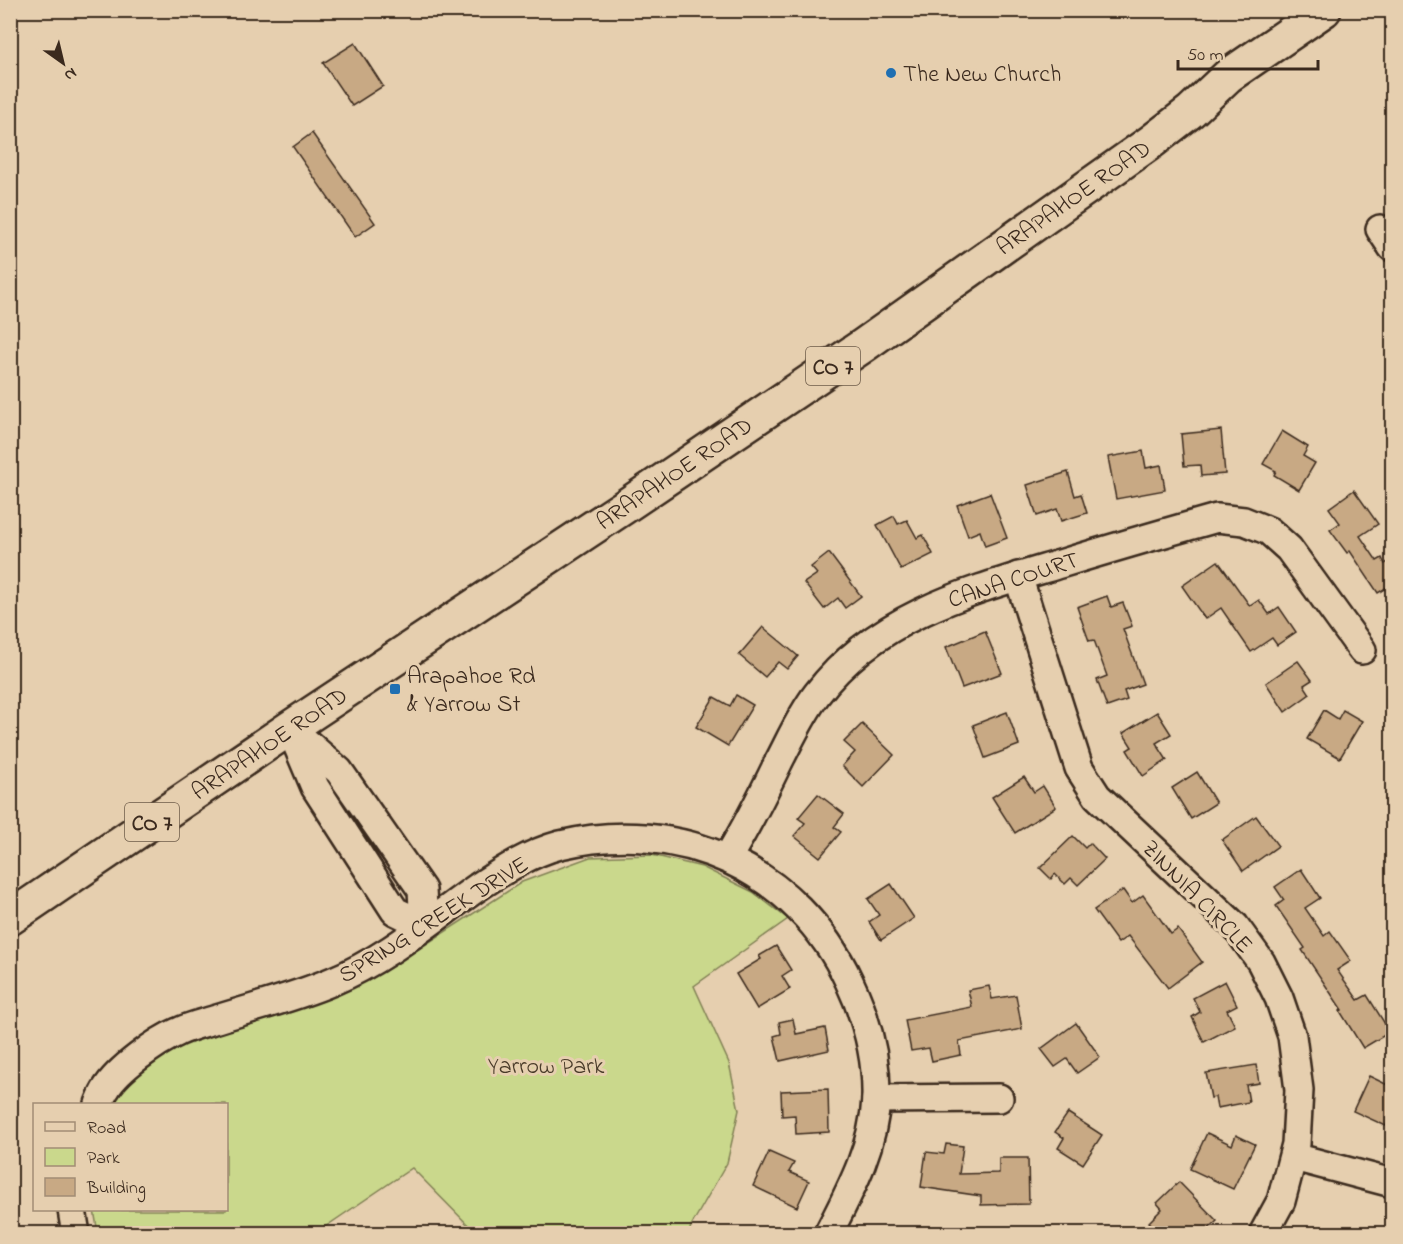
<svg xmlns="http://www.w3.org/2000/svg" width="1403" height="1244" font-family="'Indie Flower',sans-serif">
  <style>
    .green { fill: #cad88c; stroke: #828155; stroke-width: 1.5 }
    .building { fill: #c8a984; stroke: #3b2a1e; stroke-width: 1.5 }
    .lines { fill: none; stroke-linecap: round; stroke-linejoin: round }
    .minor-casing { stroke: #3b2a1e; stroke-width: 32 }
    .major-casing { stroke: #3b2a1e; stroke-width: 38 }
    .minor { stroke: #e6cfaf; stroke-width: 27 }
    .major { stroke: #e6cfaf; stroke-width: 33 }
    .poi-dot { fill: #1f6fb2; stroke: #e6cfaf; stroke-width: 2 }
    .labels { text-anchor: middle; stroke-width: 6; stroke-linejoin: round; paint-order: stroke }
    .shield { fill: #e6cfaf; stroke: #6e5c4a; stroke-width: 1.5 }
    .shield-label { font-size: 22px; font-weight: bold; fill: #3b2a1e }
    .poi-label { font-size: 24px; fill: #3b2a1e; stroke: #e6cfaf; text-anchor: start }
    .street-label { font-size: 24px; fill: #3b2a1e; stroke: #e6cfaf }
    .park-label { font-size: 24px; fill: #493b29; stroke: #e6cfaf }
  </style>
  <rect width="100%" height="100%" fill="#e6cfaf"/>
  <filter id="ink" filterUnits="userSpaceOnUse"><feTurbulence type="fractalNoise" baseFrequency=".0167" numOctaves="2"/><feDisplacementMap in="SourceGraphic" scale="12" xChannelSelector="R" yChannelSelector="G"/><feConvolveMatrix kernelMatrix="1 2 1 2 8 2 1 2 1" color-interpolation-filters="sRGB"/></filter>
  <g filter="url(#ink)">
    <path class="green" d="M652 855 702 867 753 892 788 919 694 986 729 1063 739 1110 727 1163 691 1226 689 1233H476L412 1168 316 1233H98L94 1210H226V1104H112L119 1093 154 1058 190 1037 351 985 417 950 522 882 590 857Z"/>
    <g class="building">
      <path d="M355 43 383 86 352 106 323 63Z"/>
      <path d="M312 133 375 223 355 237 293 147Z"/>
      <path d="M1221 430 1225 474 1201 476 1200 465 1184 466 1181 434Z"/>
      <path d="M1282 431 1308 447 1303 456 1315 463 1299 490 1274 475 1276 471 1263 464Z"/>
      <path d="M1143 451 1146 468 1161 465 1165 490 1116 499 1108 457Z"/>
      <path d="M1068 472 1075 496 1081 494 1087 513 1061 521 1057 509 1037 516 1027 485Z"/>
      <path d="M1354 490 1378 524 1360 536 1377 561 1382 558 1385 564 1392 559V584L1378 593 1350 551 1347 553 1330 530 1340 523 1329 508Z"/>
      <path d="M990 493 1007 538 985 546 980 531 968 536 957 505Z"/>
      <path d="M894 516 898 524 907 520 917 538 923 535 933 554 901 570 877 525Z"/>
      <path d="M829 553 861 596 845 608 838 598 824 609 804 583 817 574 811 567Z"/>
      <path d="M1218 561 1250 606 1259 600 1269 614 1279 607 1296 632 1277 645 1272 638 1251 652 1221 608 1205 619 1182 586Z"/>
      <path d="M1107 596 1111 607 1123 603 1132 626 1123 629 1143 684 1124 691 1127 700 1107 707 1097 680 1107 676 1094 640 1089 641 1077 607Z"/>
      <path d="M763 627 798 656 787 669 778 662 765 677 739 655Z"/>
      <path d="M985 631 1002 673 962 688 946 647Z"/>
      <path d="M1298 661 1312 680 1304 685 1310 694 1285 712 1266 683Z"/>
      <path d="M736 695 753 705 728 746 696 727 714 697 730 706Z"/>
      <path d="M1324 710 1338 719 1343 710 1362 721 1340 758 1307 739Z"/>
      <path d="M1007 712 1019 745 985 758 973 725Z"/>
      <path d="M1157 712 1171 734 1156 743 1167 760 1143 776 1127 750 1132 747 1123 733Z"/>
      <path d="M862 724 894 755 863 787 842 766 855 752 844 742Z"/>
      <path d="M1197 772 1216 803 1191 819 1172 788Z"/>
      <path d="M1024 777 1034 792 1043 786 1056 807 1015 833 992 797Z"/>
      <path d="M818 794 844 814 834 827 841 832 820 857 794 836 805 823 798 818Z"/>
      <path d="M1256 816 1278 846 1243 871 1222 840Z"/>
      <path d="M1073 836 1085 848 1090 843 1105 859 1078 885 1071 878 1065 884 1055 874 1051 879 1040 868Z"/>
      <path d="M1301 869 1320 898 1305 908 1324 936 1330 931 1351 961 1337 970 1358 1000 1367 995 1390 1032 1363 1048 1340 1011 1342 1010 1302 950 1305 948 1276 906 1284 900 1275 887Z"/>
      <path d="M891 884 914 918 881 940 869 922 879 915 868 899Z"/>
      <path d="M1123 890 1132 903 1143 895 1171 934 1178 929 1202 962 1168 988 1128 936 1118 943 1094 910Z"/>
      <path d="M776 946 791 970 782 976 790 989 757 1009 736 974 761 959 759 956Z"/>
      <path d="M1225 981 1237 1005 1227 1010 1235 1026 1204 1042 1192 1017 1200 1012 1193 998Z"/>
      <path d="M989 986 992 999 1016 995 1022 1029 959 1041 961 1055 932 1061 929 1048 911 1051 905 1020 972 1007 968 990Z"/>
      <path d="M793 1019 796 1034 825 1028 829 1050 780 1061 774 1036 781 1034 779 1022Z"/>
      <path d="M1076 1023 1100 1057 1077 1073 1067 1059 1055 1067 1041 1049Z"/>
      <path d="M1256 1065 1259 1083 1246 1085 1249 1102 1217 1108 1215 1097 1211 1098 1206 1073Z"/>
      <path d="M1369 1076 1392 1087V1113L1386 1126 1353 1111Z"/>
      <path d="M828 1089 829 1132 796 1134 795 1115 782 1116 781 1091Z"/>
      <path d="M1068 1113 1102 1135 1083 1164 1058 1148 1064 1138 1055 1132Z"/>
      <path d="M1207 1133 1232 1145 1236 1135 1255 1144 1233 1189 1190 1169Z"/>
      <path d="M946 1144 963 1146 959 1174 999 1173V1158H1028L1029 1204 981 1205V1196L921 1187 926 1152 944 1154Z"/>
      <path d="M769 1152 794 1163 789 1172 809 1181 797 1207 753 1186Z"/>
      <path d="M1179 1182 1217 1221 1204 1233H1160L1149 1222 1162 1209 1157 1203Z"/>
    </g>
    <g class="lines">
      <g class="minor-casing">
        <g id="minor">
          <path d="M1380 229 1392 247"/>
          <path d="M1018 576 1079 768 1097 796 1235 926 1261 962 1279 998 1292 1036 1299 1090 1296 1144 1281 1201 1263 1234"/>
          <path d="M290 728 339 771 422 890 424 925 395 911 315 787Z"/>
          <path d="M728 857C747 826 763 794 779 761 791 738 801 715 817 694 877 615 970 591 1060 564 1112 548 1164 533 1217 518L1244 521 1269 531 1289 549 1362 650"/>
          <path d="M876 1099 999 1098"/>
          <path d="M99 1104C101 1099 103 1093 106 1089 118 1069 157 1041 178 1032 190 1026 204 1023 217 1019 255 1007 296 997 333 981 386 959 431 920 478 887 504 870 530 853 560 845 679 816 797 869 849 981 866 1017 877 1057 876 1098 874 1147 850 1191 828 1234"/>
          <path d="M1294 1157 1392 1183"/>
          <path d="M72 1210 76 1234"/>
        </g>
      </g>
      <g class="major-casing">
        <path id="major" d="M10 918 290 728 624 507 864 345 1151 142 1191 111 1228 76 1324 10"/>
      </g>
      <use href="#minor" class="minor"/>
      <use href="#major" class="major"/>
    </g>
  </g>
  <g class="poi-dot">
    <circle cx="891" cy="73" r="6"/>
    <rect x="389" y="683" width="12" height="12" rx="3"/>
  </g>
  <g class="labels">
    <g class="shield">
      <rect x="806" y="347" width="54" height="38" rx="4.5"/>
      <rect x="125" y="803" width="54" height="38" rx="4.5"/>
    </g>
    <g class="shield-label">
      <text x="833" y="374">CO 7</text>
      <text x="152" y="830">CO 7</text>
    </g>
    <g class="poi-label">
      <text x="903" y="81">The New Church</text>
      <text x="407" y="683">Arapahoe Rd<tspan x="407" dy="28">&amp; Yarrow St</tspan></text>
    </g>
    <g class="street-label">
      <text transform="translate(1073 197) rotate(-35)" y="8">ARAPAHOE ROAD</text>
      <text transform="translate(674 473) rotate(-34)" y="8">ARAPAHOE ROAD</text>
      <text transform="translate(1013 579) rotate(-18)" y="8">CANA COURT</text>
      <text transform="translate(269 743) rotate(-34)" y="8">ARAPAHOE ROAD</text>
      <text transform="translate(1198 896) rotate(46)" y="8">ZINNIA CIRCLE</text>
      <text transform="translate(433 919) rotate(-32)" y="8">SPRING CREEK DRIVE</text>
    </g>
    <g class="park-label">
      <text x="546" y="1073">Yarrow Park</text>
    </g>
  </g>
  <rect width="1403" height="1244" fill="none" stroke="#e6cfaf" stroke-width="36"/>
  <rect x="18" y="18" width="1367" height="1208" fill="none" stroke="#3b2a1e" stroke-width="2" filter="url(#ink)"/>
  <rect x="33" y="1103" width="195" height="108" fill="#e6cfaf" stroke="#a28d75" stroke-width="1.5"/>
  <rect x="45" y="1122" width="30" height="9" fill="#e6cfaf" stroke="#a28d75" stroke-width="1.5"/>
  <text x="87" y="1133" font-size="18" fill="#3b2a1e">Road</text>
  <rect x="45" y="1148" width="30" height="18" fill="#cad88c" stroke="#a28d75" stroke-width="1.5"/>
  <text x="87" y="1163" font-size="18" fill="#3b2a1e">Park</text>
  <rect x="45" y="1178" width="30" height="18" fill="#c8a984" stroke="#a28d75" stroke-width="1.5"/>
  <text x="87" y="1193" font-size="18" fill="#3b2a1e">Building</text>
  <g transform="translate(63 63) rotate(146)" stroke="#e6cfaf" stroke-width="4.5" paint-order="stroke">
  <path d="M0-4.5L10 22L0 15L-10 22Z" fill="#3b2a1e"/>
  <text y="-9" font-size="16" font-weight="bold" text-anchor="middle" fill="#3b2a1e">N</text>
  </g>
  <path d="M1178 60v9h140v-9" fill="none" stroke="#3b2a1e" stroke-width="3"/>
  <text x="1187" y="60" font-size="18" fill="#3b2a1e" stroke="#e6cfaf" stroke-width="4.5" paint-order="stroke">50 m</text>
</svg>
